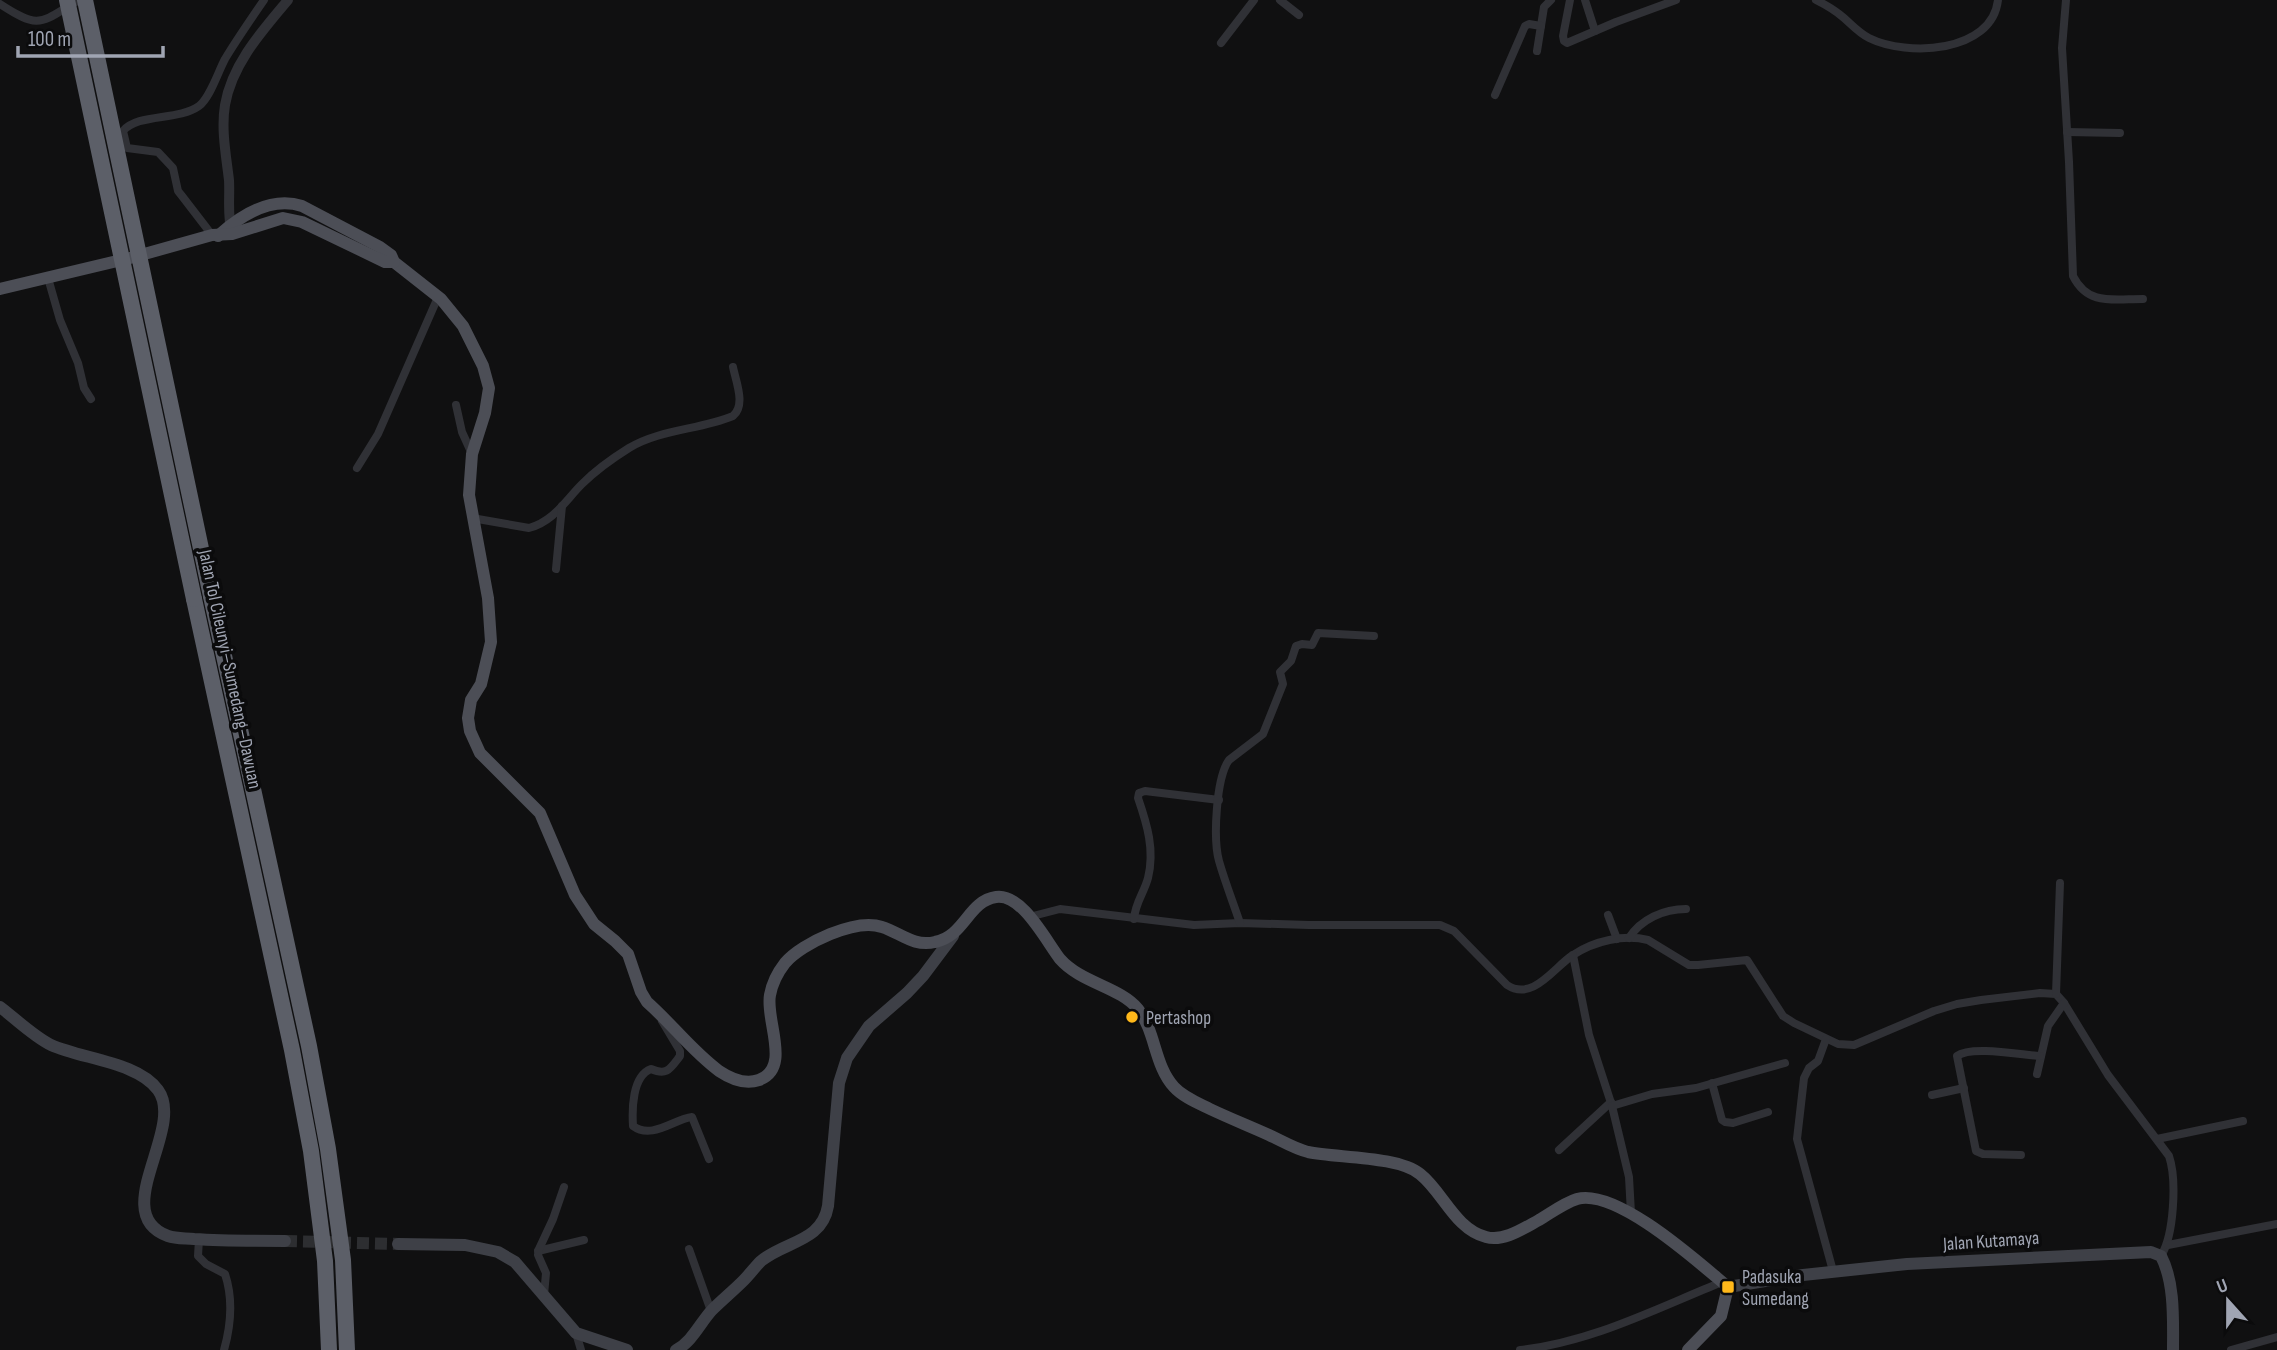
<svg xmlns="http://www.w3.org/2000/svg" width="2277" height="1350" font-family="'Sofia Sans Condensed',sans-serif">
  <style>
    .lines { fill: none; stroke-linecap: round; stroke-linejoin: round }
    .secondary-tunnel { stroke: #2d2e31; stroke-width: 12; stroke-dasharray: 12 6; stroke-linecap: butt }
    .minor { stroke: #303136; stroke-width: 8 }
    .tertiary { stroke: #303136; stroke-width: 10 }
    .secondary { stroke: #3e4047; stroke-width: 12 }
    .primary { stroke: #4c4e56; stroke-width: 12 }
    .motorway { stroke: #5c5f68; stroke-width: 16 }
    .motorway-bridge { stroke: #5c5f68; stroke-width: 16 }
    .poi-dot { fill: #ffb81a; stroke: #0b0b0c; stroke-width: 2.5 }
    .labels { text-anchor: middle; stroke-width: 7; stroke-linejoin: round; paint-order: stroke }
    .street-label { font-size: 19px; fill: #a0a5b3; stroke: #0b0b0c }
    .poi-label { font-size: 19px; fill: #a0a5b3; stroke: #0b0b0c; text-anchor: start }
  </style>
  <rect width="100%" height="100%" fill="#101011"/>
  <g class="lines">
    <path class="secondary-tunnel" d="M285 1241 398 1244"/>
    <g class="minor">
      <path d="M1280 0 1299 15"/>
      <path d="M1570 0 1563 36 1564 41 1567 43 1616 22 1676 0"/>
      <path d="M1585 0 1595 31"/>
      <path d="M1816 0C1826 5 1836 11 1844 18 1852 25 1859 33 1869 38 1907 57 1992 53 1998 0"/>
      <path d="M2066 0 2062 48 2069 162 2073 276C2088 306 2113 299 2143 299"/>
      <path d="M0 4C41 31 41 22 79 0"/>
      <path d="M1221 43 1254 0"/>
      <path d="M1537 51 1544 7 1551 0"/>
      <path d="M1495 95 1525 26 1529 24 1541 26"/>
      <path d="M2067 132 2120 133"/>
      <path d="M212 235 182 196 178 191 173 168 158 152 127 148 123 131C138 113 178 121 199 106 210 98 218 72 225 59 237 39 251 19 264 0"/>
      <path d="M48 278 60 320 78 363 84 388 91 399"/>
      <path d="M456 405 462 432 472 454"/>
      <path d="M357 468 378 434 438 297"/>
      <path d="M472 518 529 528C554 521 565 501 582 484 596 470 613 458 629 448 661 429 699 430 733 416 746 405 736 382 733 367"/>
      <path d="M556 569 562 506"/>
      <path d="M1608 915 1617 939"/>
      <path d="M1029 917 1060 909 1194 925 1240 923 1309 925H1440L1454 931 1507 985C1533 1002 1554 967 1573 955 1594 941 1624 934 1648 940L1689 965H1698L1747 960 1783 1016 1794 1023 1838 1044 1854 1045 1934 1011 1957 1004 1981 1000 2040 993 2056 994 2064 1003 2108 1075 2169 1156C2177 1180 2174 1235 2161 1256"/>
      <path d="M1134 919C1135 903 1144 893 1148 878 1155 850 1147 824 1138 798L1139 793 1145 791 1219 800"/>
      <path d="M1240 923C1233 902 1225 882 1219 861 1213 839 1216 778 1229 760L1263 734 1283 684 1280 672 1291 661 1296 646 1302 644 1312 645 1318 633 1374 636"/>
      <path d="M1629 938C1641 919 1664 909 1686 909"/>
      <path d="M1573 955 1589 1035 1612 1106"/>
      <path d="M2056 994 2060 883"/>
      <path d="M662 1021 680 1051V1056C670 1069 667 1076 651 1069 632 1076 632 1110 633 1126 652 1140 674 1119 692 1117L709 1159"/>
      <path d="M1826 1039 1818 1061 1809 1068 1804 1078 1797 1139 1833 1271"/>
      <path d="M2037 1074 2048 1026 2064 1003"/>
      <path d="M1712 1083 1722 1120 1725 1122 1733 1123 1768 1112"/>
      <path d="M1932 1095 1964 1088"/>
      <path d="M2157 1139 2243 1121"/>
      <path d="M1559 1150 1611 1102"/>
      <path d="M2021 1155 1983 1154 1976 1151 1957 1056C1971 1045 2022 1055 2040 1056"/>
      <path d="M1631 1213 1629 1177 1612 1106 1652 1094 1696 1088 1785 1063"/>
      <path d="M199 1239 198 1256 206 1264 225 1274C233 1298 231 1325 224 1350"/>
      <path d="M2168 1245 2277 1224"/>
      <path d="M689 1249 711 1311"/>
      <path d="M538 1251 584 1240"/>
      <path d="M544 1295 546 1273 538 1255 539 1249 553 1219 564 1187"/>
      <path d="M576 1333 581 1350"/>
      <path d="M1520 1350C1592 1342 1655 1309 1722 1282"/>
      <path d="M2231 1350 2277 1337"/>
    </g>
    <path class="tertiary" d="M232 233C227 216 230 198 229 180 226 155 221 129 225 105 232 64 262 31 288 0"/>
    <g class="secondary">
      <path d="M0 1007C16 1019 33 1036 51 1045 82 1059 138 1062 158 1090 186 1128 107 1214 168 1236 176 1239 186 1238 194 1239 224 1241 254 1241 285 1241"/>
      <path d="M398 1244 465 1245 498 1252 515 1262 576 1333 627 1350"/>
      <path d="M1728 1287 1803 1275 1907 1264 2151 1252 2161 1256C2175 1283 2173 1320 2173 1350"/>
      <path d="M676 1350C692 1342 700 1323 712 1310 722 1300 733 1291 743 1281 749 1275 755 1267 761 1261 785 1241 822 1242 828 1206L839 1083 847 1058 869 1026 907 993 923 976 953 936"/>
    </g>
    <g class="primary">
      <path d="M218 236C240 216 271 196 302 206L380 247 391 255 394 262 441 299 463 326 483 366 489 388 485 413 472 454 469 495 488 598 491 642 481 684 471 700 468 718 470 731 480 753 540 813 575 895 594 924 615 941 628 954 641 992 647 1002C672 1024 692 1051 719 1071 731 1079 745 1085 759 1080 792 1068 765 1020 770 995 772 984 778 972 785 963 802 943 856 918 882 927 901 933 913 947 935 942 965 936 968 901 996 897 1022 893 1046 941 1060 959 1081 983 1120 987 1138 1009 1156 1032 1154 1065 1174 1087 1183 1097 1198 1103 1210 1109 1229 1118 1249 1126 1269 1135 1282 1141 1295 1149 1308 1152 1337 1158 1398 1156 1420 1174 1443 1192 1455 1229 1486 1237 1504 1242 1524 1228 1539 1220 1551 1213 1564 1203 1577 1199 1617 1188 1699 1263 1728 1287L1721 1316 1688 1350"/>
      <path d="M0 289 130 258 212 235 232 234 283 218 302 222 385 262H394"/>
    </g>
    <g class="motorway">
      <path d="M211 596 309 1046 328 1149 343 1260 347 1350"/>
      <path d="M194 599 292 1050 311 1151 325 1261 329 1350"/>
    </g>
    <g class="motorway-bridge">
      <path d="M67 0 194 599"/>
      <path d="M85 0 211 596"/>
    </g>
  </g>
  <g class="poi-dot">
    <circle cx="1132" cy="1017" r="7"/>
    <rect x="1721" y="1280" width="14" height="14" rx="3.5"/>
  </g>
  <g class="labels">
    <g class="street-label">
      <text transform="translate(231 669) rotate(78)" y="7">Jalan Tol Cileunyi–Sumedang–Dawuan</text>
      <text transform="translate(1991 1240) rotate(-4)" y="7">Jalan Kutamaya</text>
    </g>
    <g class="poi-label">
      <text x="1146" y="1024">Pertashop</text>
      <text x="1742" y="1283">Padasuka<tspan x="1742" dy="22">Sumedang</tspan></text>
    </g>
  </g>
  <g transform="translate(2228 1301) rotate(339)" stroke="#0b0b0c" stroke-width="5" paint-order="stroke">
  <path d="M0-5L12 26L0 18L-12 26Z" fill="#a0a5b3"/>
  <text y="-10" font-size="19" font-weight="bold" text-anchor="middle" fill="#a0a5b3">U</text>
  </g>
  <path d="M18 46v10h145v-10" fill="none" stroke="#a0a5b3" stroke-width="3.5"/>
  <text x="28" y="46" font-size="21" fill="#a0a5b3" stroke="#0b0b0c" stroke-width="5" paint-order="stroke">100 m</text>
</svg>
